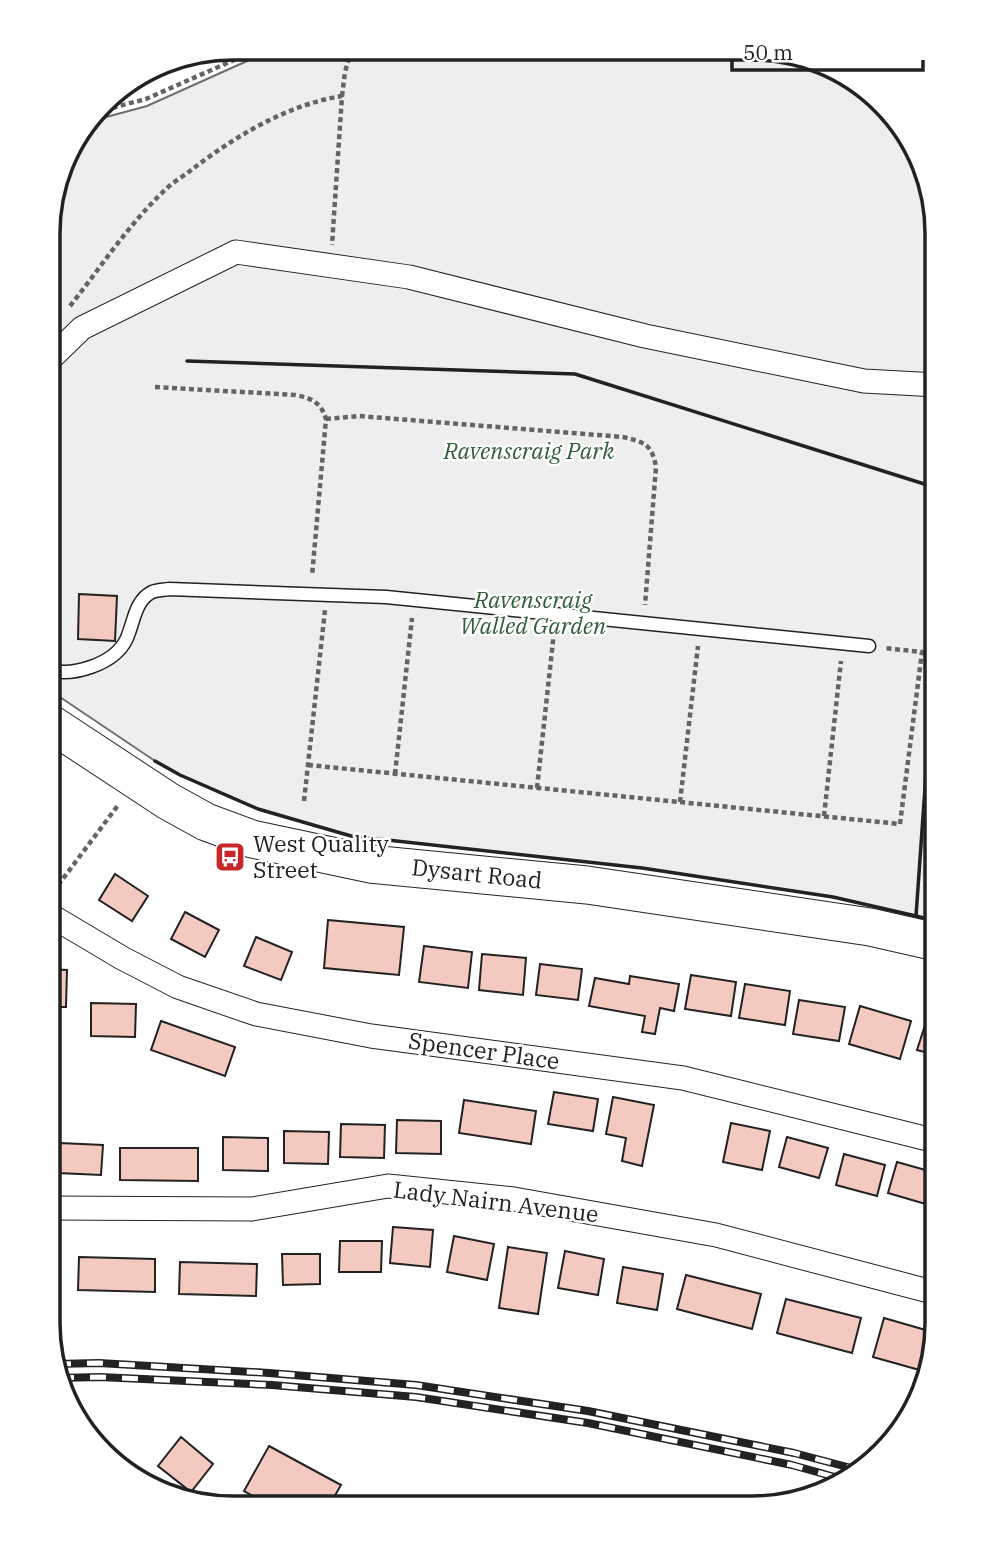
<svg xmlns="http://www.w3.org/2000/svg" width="984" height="1555" font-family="'IBM Plex Serif',serif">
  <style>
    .green { fill: #eee; stroke: #6f6f6f; stroke-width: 2 }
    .building { fill: #f3c9c0; stroke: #222; stroke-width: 2 }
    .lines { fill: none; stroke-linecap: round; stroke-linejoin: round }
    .lane-casing { stroke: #222; stroke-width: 15 }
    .street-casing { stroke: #222; stroke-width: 25 }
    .primary-casing { stroke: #222; stroke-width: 39 }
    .path { stroke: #646464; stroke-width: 4.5; stroke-dasharray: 5 3.5; stroke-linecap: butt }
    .lane { stroke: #fff; stroke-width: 12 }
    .street { stroke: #fff; stroke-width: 23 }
    .primary { stroke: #fff; stroke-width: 37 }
    .rail-casing { stroke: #222; stroke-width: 8 }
    .rail { stroke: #fff; stroke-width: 5; stroke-dasharray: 16; stroke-linecap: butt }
    .wall { stroke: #222; stroke-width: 3.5 }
    .labels { text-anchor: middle; stroke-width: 5; stroke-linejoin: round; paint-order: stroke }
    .park-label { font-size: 23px; font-style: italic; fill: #2f5e38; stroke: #fff }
    .poi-label { font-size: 23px; fill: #222; stroke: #fff; text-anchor: start }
    .street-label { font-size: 23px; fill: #222; stroke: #fff }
    .rim { fill: none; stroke: #222; stroke-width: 3.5 }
  </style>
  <rect width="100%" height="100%" fill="#fff"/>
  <path class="green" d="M269 47 787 51 873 93 923 162 937 233 936 921 833 897 642 868 351 836 258 809 180 775 155 761 48 689 49 209 67 150 88 122 147 106 247 61Z"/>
  <g class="building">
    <path d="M79 594 117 596 115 641 78 639Z"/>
    <path d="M115 874 148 896 132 921 99 900Z"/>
    <path d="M185 912 219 930 205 957 171 939Z"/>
    <path d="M328 920 404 927 399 975 324 968Z"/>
    <path d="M256 937 292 952 281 980 244 966Z"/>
    <path d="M424 946 472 952 468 988 419 982Z"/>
    <path d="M482 954 526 958 523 995 479 990Z"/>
    <path d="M540 964 582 969 578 1000 536 995Z"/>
    <path d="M48 969 67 970 66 1007H48Z"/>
    <path d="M691 975 736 982 731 1016 685 1009Z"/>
    <path d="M630 976 679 984 674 1011 660 1008 655 1034 642 1032 645 1016 589 1006 595 978 629 984Z"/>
    <path d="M745 984 790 991 785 1025 739 1018Z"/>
    <path d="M799 1000 845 1007 839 1041 793 1034Z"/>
    <path d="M91 1003 136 1004 135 1037 91 1036Z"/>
    <path d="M860 1006 911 1021 900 1059 849 1044Z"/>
    <path d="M927 1019 936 1021V1055L917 1050Z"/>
    <path d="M161 1021 235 1047 225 1076 151 1050Z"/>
    <path d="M554 1092 598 1099 593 1131 548 1124Z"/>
    <path d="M613 1097 654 1105 642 1166 622 1161 626 1138 606 1134Z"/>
    <path d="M464 1100 536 1111 531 1144 459 1133Z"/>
    <path d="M397 1120 441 1121V1154L396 1153Z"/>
    <path d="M731 1123 770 1131 762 1170 723 1162Z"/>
    <path d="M341 1124 385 1125 384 1158 340 1157Z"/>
    <path d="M284 1131 329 1132 328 1164 284 1163Z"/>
    <path d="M223 1137 268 1138V1171L223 1170Z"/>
    <path d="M787 1137 828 1148 819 1178 779 1167Z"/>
    <path d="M60 1143 103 1145 101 1175 58 1173Z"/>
    <path d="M120 1148H198V1181L120 1180Z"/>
    <path d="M844 1154 885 1165 877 1196 836 1185Z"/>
    <path d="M897 1162 936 1173 929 1205 888 1193Z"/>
    <path d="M393 1227 433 1230 430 1267 390 1263Z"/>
    <path d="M454 1236 494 1244 487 1280 447 1272Z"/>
    <path d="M340 1241H382L381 1272H339Z"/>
    <path d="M508 1247 547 1253 538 1314 499 1308Z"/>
    <path d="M565 1251 604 1259 598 1295 558 1288Z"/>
    <path d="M282 1254H320V1284L283 1285Z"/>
    <path d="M79 1257 155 1259V1292L78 1290Z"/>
    <path d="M47 1258 59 1259 58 1289 47 1288Z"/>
    <path d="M180 1262 257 1264 256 1296 179 1294Z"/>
    <path d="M623 1267 663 1274 657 1310 617 1303Z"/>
    <path d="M686 1275 761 1294 752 1329 677 1309Z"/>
    <path d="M786 1299 861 1318 852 1353 777 1333Z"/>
    <path d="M884 1318 936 1333 923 1371 873 1357Z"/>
    <path d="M181 1437 213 1464 191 1492 158 1466Z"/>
    <path d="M269 1446 341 1485 329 1506H271L244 1491Z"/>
  </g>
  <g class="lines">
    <g class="lane-casing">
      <g id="lane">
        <path d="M48 670C73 677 114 664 126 640 134 624 134 601 152 592 157 590 164 590 169 589L386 597 869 646"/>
        <path d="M233 1506 235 1504 240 1506"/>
      </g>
    </g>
    <g class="street-casing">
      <g id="street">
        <path d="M49 360 82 328 236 252 409 277 645 336 864 381 937 385"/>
        <path d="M48 914 122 958 178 987 256 1014 371 1036 683 1078 936 1141"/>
        <path d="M47 1208 252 1209 388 1186 514 1199 716 1235 936 1293"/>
      </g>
    </g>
    <g class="primary-casing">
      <path id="primary" d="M48 722 168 801 206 822 252 839 370 864 587 885 870 927 936 942"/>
    </g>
    <g class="path">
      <path d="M342 96 345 72 352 48"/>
      <path d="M96 112 146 99 243 56 258 47"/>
      <path d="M70 306C101 267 128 225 165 190 172 183 182 177 190 171 234 137 286 105 342 96L332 245"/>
      <path d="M155 387 295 395C311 398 321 402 326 419L312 576"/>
      <path d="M326 419 359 416 623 437C644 442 652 444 656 467L645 605"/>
      <path d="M308 765 900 824 922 652 884 648"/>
      <path d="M395 774 412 618"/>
      <path d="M537 788 554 632"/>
      <path d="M304 801 325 610"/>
      <path d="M680 802 698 646"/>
      <path d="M824 816 841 661"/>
      <path d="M53 892 119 804"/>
    </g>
    <use href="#lane" class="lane"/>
    <use href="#street" class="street"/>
    <use href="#primary" class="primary"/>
    <g class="rail-casing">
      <g id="rail">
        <path d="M55 1364 99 1363 269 1373 416 1385 588 1411 794 1453 855 1469"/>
        <path d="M58 1378 100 1377 272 1385 416 1397 588 1423 792 1465 842 1479"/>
      </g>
    </g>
    <use href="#rail" class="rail"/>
    <g class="wall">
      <path d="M187 361 575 374 937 488"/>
      <path d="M155 761 180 775 258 809 351 836 642 868 833 897 916 916 937 617"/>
      <path d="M916 916 936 921"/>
    </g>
  </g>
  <defs>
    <g id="bus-square" transform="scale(1.575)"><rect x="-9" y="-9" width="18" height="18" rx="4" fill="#c62828" stroke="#fff"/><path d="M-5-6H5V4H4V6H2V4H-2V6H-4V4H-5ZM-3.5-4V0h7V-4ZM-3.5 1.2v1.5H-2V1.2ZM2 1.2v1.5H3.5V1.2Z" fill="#fff"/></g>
  </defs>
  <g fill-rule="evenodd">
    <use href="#bus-square" x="230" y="857"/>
  </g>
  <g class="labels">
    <g class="park-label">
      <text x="529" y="459">Ravenscraig Park</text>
      <text x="533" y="608">Ravenscraig<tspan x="533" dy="26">Walled Garden</tspan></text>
    </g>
    <g class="poi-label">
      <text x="253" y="852">West Quality<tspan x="253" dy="26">Street</tspan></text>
    </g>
    <g class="street-label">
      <text transform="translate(477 874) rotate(6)" y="8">Dysart Road</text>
      <text transform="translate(484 1051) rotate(8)" y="8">Spencer Place</text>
      <text transform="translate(496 1202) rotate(7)" y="8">Lady Nairn Avenue</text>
    </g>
  </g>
  <path d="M0 0H984V1555H0ZM233 60H752A173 173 0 0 1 925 233V1323A173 173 0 0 1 752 1496H233A173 173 0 0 1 60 1323V233A173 173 0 0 1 233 60Z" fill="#fff" fill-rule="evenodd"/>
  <path class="rim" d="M233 60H752A173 173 0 0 1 925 233V1323A173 173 0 0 1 752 1496H233A173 173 0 0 1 60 1323V233A173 173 0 0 1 233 60Z"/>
  <path d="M732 60v10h191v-10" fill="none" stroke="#222222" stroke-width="3.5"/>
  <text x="743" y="60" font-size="21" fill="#222222" stroke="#ffffff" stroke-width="5" paint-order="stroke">50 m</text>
</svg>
